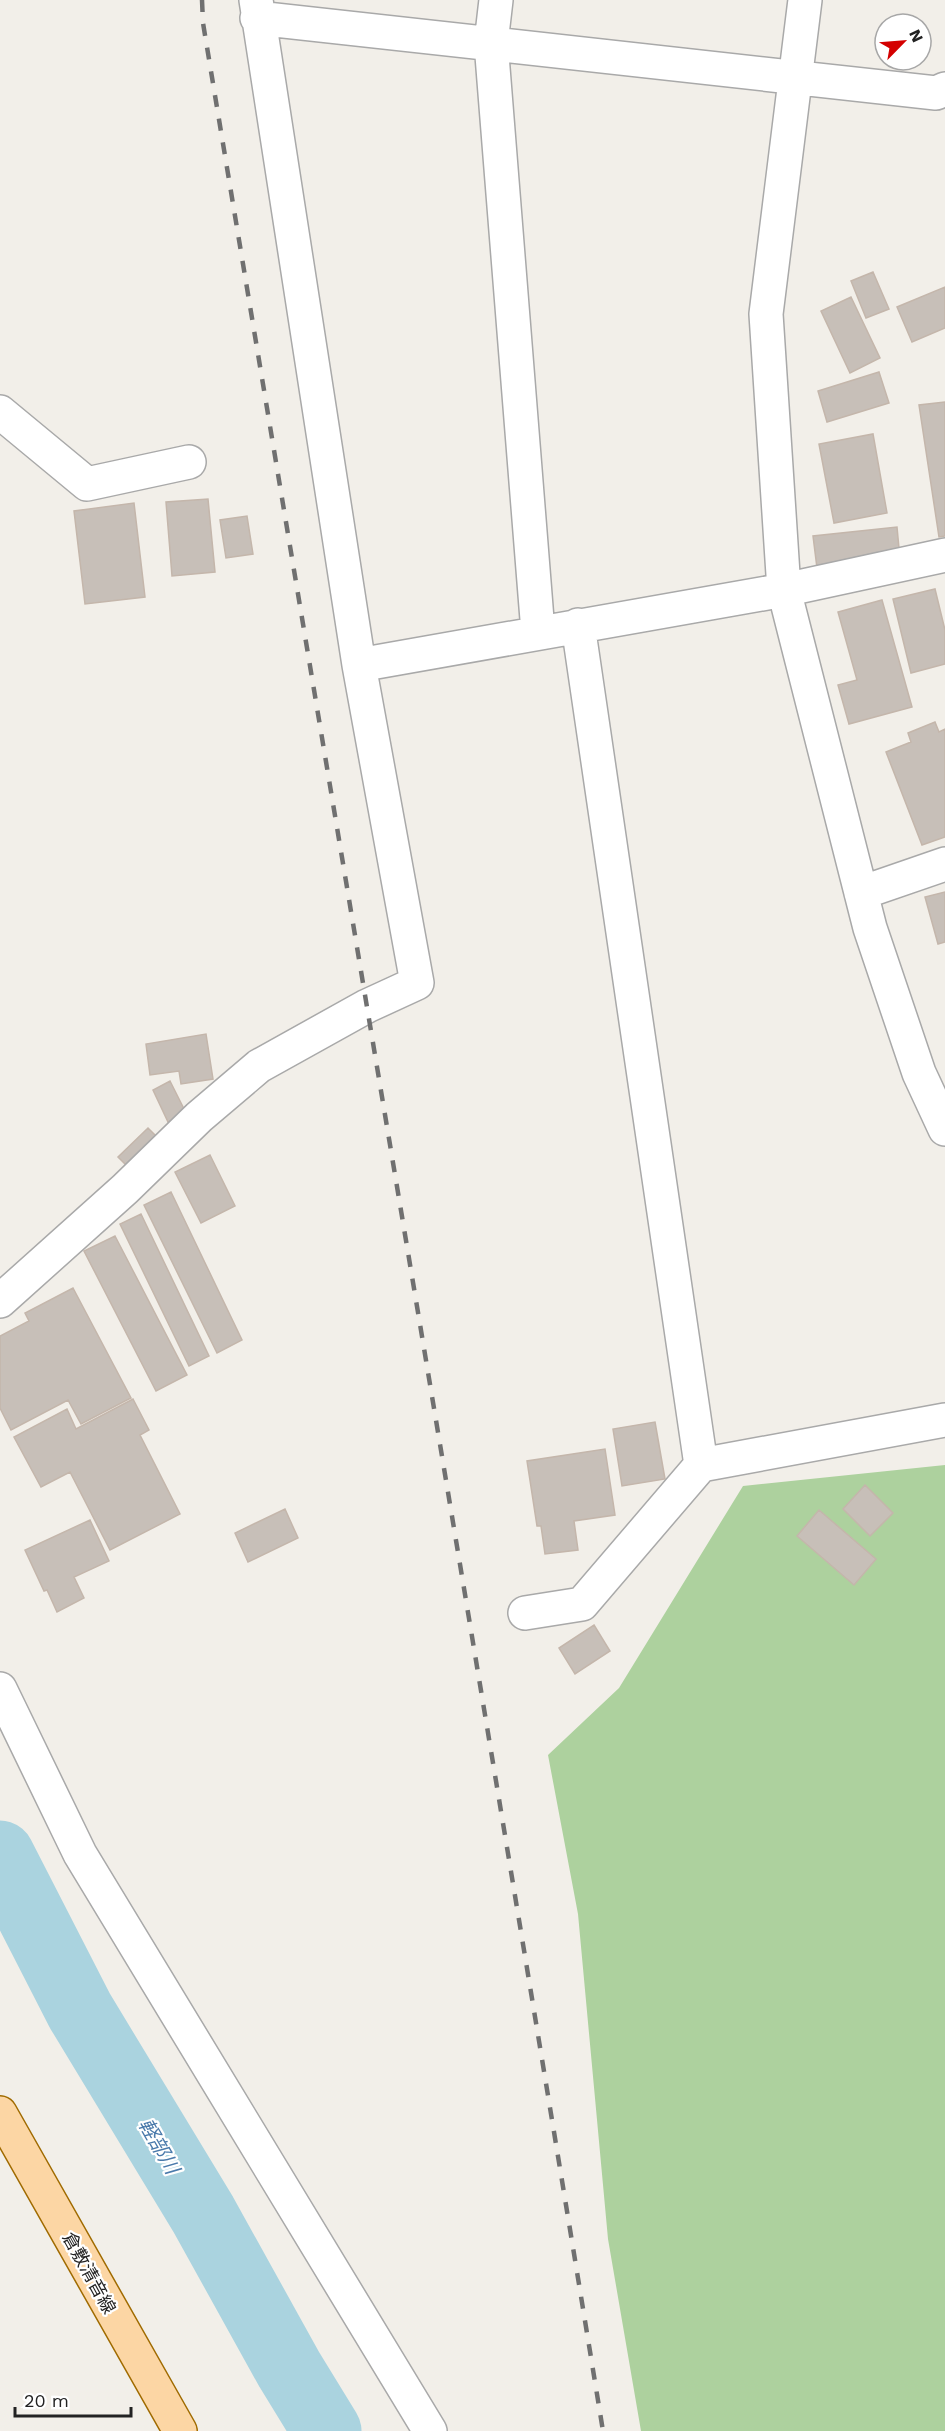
<svg xmlns="http://www.w3.org/2000/svg" width="945" height="2431" viewBox="0 0 945 2431" font-family="'Work Sans','Noto Sans JP',sans-serif">
	<style>
		.forest { fill: #add19e }
		.lines { fill: none; stroke-linecap: round; stroke-linejoin: round }
		.river { stroke: #aad3df; stroke-width: 69 }
		.building { fill: #c7bfb8; stroke: #c4b6ab; stroke-width: 1.5 }
		.minor-casing { stroke: #a9a9a9; stroke-width: 36 }
		.major-casing { stroke: #a06b00; stroke-width: 36 }
		.minor { stroke: #fff; stroke-width: 33 }
		.major { stroke: #fcd6a4; stroke-width: 33 }
		.rail { stroke: #707070; stroke-width: 4.5; stroke-dasharray: 12 12; stroke-linecap: butt }
		.labels { text-anchor: middle; stroke-width: 4.5; stroke-linejoin: round; paint-order: stroke }
		.street-label { font-size: 18px; fill: #222; stroke: #fff }
		.water-label { font-size: 20px; font-style: italic; fill: #4a7aab; stroke: #fff }
	</style>
	<rect width="100%" height="100%" fill="#f2efe9"/>
	<path class="forest" d="M945 1465V2431H641L608 2239 578 1914 548 1755 619 1688 743 1486Z"/>
	<g class="lines">
		<path class="river" d="M0 1855 80 2011 203 2214 289 2369 327 2431"/>
	</g>
	<path class="building" d="M873 272 889 309 866 318 851 281Z
		M945 287V328L912 342 897 307Z
		M851 297 880 358 850 373 821 311Z
		M879 372 889 403 827 422 818 391Z
		M945 402V536L939 537 919 405Z
		M873 434 887 513 834 523 819 444Z
		M208 499 215 572 172 576 166 502Z
		M134 503 145 597 85 604 74 511Z
		M247 516 253 554 226 558 220 520Z
		M897 527 900 559 817 568 813 536Z
		M935 589 945 630V664L911 673 893 599Z
		M882 600 912 707 849 724 838 685 857 680 838 612Z
		M935 722 939 732 945 729V837L922 845 886 752 911 742 908 733Z
		M945 892V942L938 944 925 897Z
		M206 1034 213 1079 181 1084 179 1071 150 1075 146 1044Z
		M170 1081 186 1113 168 1122 153 1090Z
		M148 1128 160 1140 130 1169 118 1157Z
		M210 1155 235 1206 201 1223 175 1172Z
		M171 1192 242 1340 217 1353 144 1205Z
		M141 1214 209 1356 189 1366 120 1224Z
		M115 1236 187 1375 156 1391 84 1251Z
		M73 1288 131 1398 81 1424 68 1400 11 1430 0 1408V1336L29 1321 25 1313Z
		M133 1399 149 1430 140 1435 180 1514 110 1550 70 1472 41 1487 14 1437 67 1409 76 1429Z
		M655 1422 665 1479 622 1486 613 1429Z
		M605 1449 615 1515 574 1521 578 1550 545 1554 541 1526H537L527 1461Z
		M865 1485 893 1513 870 1536 843 1509Z
		M285 1509 298 1538 248 1562 235 1533Z
		M819 1510 876 1559 854 1585 797 1536Z
		M90 1520 109 1561 74 1577 84 1598 57 1612 47 1590 44 1591 25 1550Z
		M594 1625 610 1651 575 1674 559 1648Z"/>
	<g class="lines">
		<defs>
			<path id="minor" d="M256 0 359 665
				M496 0 491 43 538 632
				M805 0 766 314 784 590 870 928 919 1073 945 1129
				M257 18 936 93 945 89
				M0 412 87 484 189 462
				M578 625 701 1465 945 1420
				M861 893 945 864
				M0 1301 125 1189 199 1117 259 1066 367 1006 417 983 359 665 784 590 945 555
				M525 1613 582 1604 701 1465
				M0 1689 80 1854 430 2431"/>
			<path id="major" d="M0 2113 180 2431"/>
		</defs>
		<use href="#minor" class="minor-casing"/>
		<use href="#major" class="major-casing"/>
		<use href="#minor" class="minor"/>
		<use href="#major" class="major"/>
		<path class="rail" d="M202 0 203 23C336 826 472 1628 603 2431"/>
	</g>
	<g class="labels">
		<g class="street-label">
			<text transform="translate(89 2273) rotate(61)" y="6">倉敷清音線</text>
		</g>
		<g class="water-label">
			<text transform="translate(159 2146) rotate(60)" y="7">軽部川</text>
		</g>
	</g>
	<g transform="translate(903 42) rotate(65)"><circle r="28" fill="#ffffff" stroke="#a7a7a7" stroke-width="1.5"/>
	<path d="M0-4.5L10 22L0 15L-10 22Z" fill="#d40000"/>
	<text y="-9" font-size="16" font-weight="bold" text-anchor="middle" fill="#222222">N</text>
	</g>
	<path d="M15 2407v9h116v-9" fill="none" stroke="#222222" stroke-width="3"/>
	<text x="24" y="2407" font-size="18" fill="#222222" stroke="#ffffff" stroke-width="4.5" paint-order="stroke">20 m</text>
</svg>
